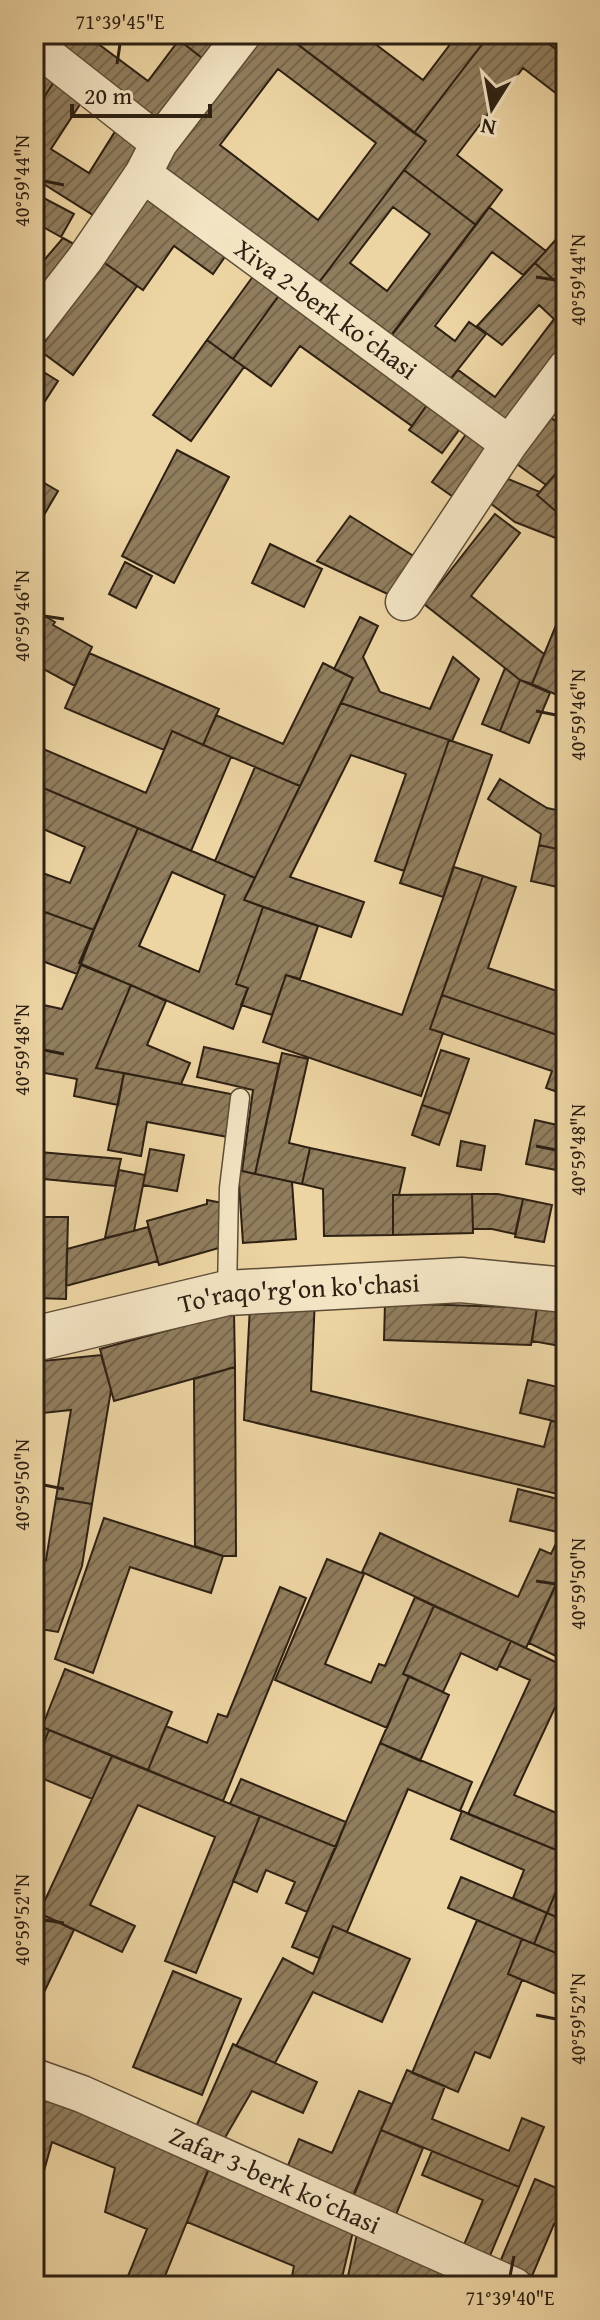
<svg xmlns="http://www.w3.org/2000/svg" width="600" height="2320" viewBox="0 0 600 2320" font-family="'Gentium Book Plus',serif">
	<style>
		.building { fill: url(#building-hatch); stroke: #2d2013; stroke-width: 2; fill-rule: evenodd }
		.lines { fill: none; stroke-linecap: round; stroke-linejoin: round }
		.service-casing { stroke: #5d4d37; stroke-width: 21 }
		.minor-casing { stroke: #5d4d37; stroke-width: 39 }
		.tertiary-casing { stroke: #5d4d37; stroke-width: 47 }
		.service { stroke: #f3e4c3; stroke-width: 18 }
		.minor { stroke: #f3e4c3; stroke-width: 36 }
		.tertiary { stroke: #f3e4c3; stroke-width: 44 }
		.ticks { fill: none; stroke: #2d2013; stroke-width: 3 }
		.labels { text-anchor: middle; stroke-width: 6; stroke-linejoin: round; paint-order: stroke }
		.street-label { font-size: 26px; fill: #2d2013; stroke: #f3e4c3 }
		.neatline { fill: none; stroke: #2d2013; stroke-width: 3 }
		.ticks-label { font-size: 20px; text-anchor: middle; fill: #2d2013 }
	</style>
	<defs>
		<pattern id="building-hatch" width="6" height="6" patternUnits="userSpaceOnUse" patternTransform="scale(2)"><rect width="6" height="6" fill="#917e5e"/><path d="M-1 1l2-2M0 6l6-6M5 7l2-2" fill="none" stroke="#77674c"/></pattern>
	</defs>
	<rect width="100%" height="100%" fill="#edd5a3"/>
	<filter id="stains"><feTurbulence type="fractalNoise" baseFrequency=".0025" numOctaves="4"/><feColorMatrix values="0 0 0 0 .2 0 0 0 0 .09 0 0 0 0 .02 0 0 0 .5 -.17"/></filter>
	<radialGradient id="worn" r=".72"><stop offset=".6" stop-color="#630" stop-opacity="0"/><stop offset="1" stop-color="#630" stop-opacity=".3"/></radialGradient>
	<path class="building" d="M35 34H85L148 81 179 40 211 65 161 130Z
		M183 34H235L211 65 179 40Z
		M253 34H284L426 141 317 285 155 163ZM278 69 376 143 318 220 220 145Z
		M284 34H362L423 80 458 34H490L414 133Z
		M490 34H536L566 57V101L523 68 457 155 502 190 476 225 404 170 426 141 414 133Z
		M536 34H566V57Z
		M34 47 62 69 34 113Z
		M59 74 88 92 51 149 89 173 121 122 151 141 101 220 34 178V113Z
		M404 170 476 225 389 339 317 285ZM393 207 430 234 387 291 350 263Z
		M153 191 231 248 213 274 174 246 143 290 102 261Z
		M34 197 40 200 42 197 74 214 61 237 34 222Z
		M489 207 546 251 523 275 492 252 435 326 455 341 469 322 486 334 444 387 385 343Z
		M560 235 566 240V291L535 263Z
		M63 238 83 249 34 306V272Z
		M102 261 137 286 73 375 39 350Z
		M535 263 566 291V350L506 429 447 384 458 370 495 397 554 319 539 305 502 345 477 326Z
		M259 268 285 287 233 359 207 340Z
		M285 287 435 394 412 426 300 346 271 386 233 359Z
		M207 340 244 367 191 441 153 415Z
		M34 366 58 381 34 418Z
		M435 394 468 418 442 453 409 430Z
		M548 415 566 430V462L546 485 514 462Z
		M472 426 499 446 459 501 432 482Z
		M177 450 229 477 174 583 122 556Z
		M566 462V520L537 495Z
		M34 477 58 491 34 532Z
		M508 479 540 492 537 495 566 520V542L515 522 490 503Z
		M495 514 520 533 471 596 544 654 532 684 520 680 424 604Z
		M350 516 423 562 394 597 317 561Z
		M270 544 322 569 304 607 252 583Z
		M125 562 152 576 136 608 109 594Z
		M563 608 566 609V699L532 684Z
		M34 610 55 622 53 625 92 647 75 686 34 664Z
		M360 617 378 626 363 657 380 692 430 709 453 657 479 679 452 741 341 703 353 678 334 669Z
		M89 653 219 709 203 745 172 731 164 750 65 708Z
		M323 663 353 678 300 786 203 745 216 715 283 744Z
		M505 668 520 680 500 731 482 724Z
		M520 680 550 693 529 743 500 731Z
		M341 703 449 740 404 871 375 861 406 774 351 755 290 877 364 902 351 937 244 900Z
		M172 731 231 757 191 851 34 784V745L146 793Z
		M449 740 492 755 443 897 400 883Z
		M255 767 300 786 255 878 215 861Z
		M500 779 547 808 566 812V851L539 845 541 834 488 799Z
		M34 784 138 828 94 930 34 908V870L70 883 85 847 34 825Z
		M138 828 255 878 244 900 263 907 236 984 248 988 233 1029 79 963ZM172 872 225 895 199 972 139 946Z
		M539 845 566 851V889L531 881Z
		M454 867 483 876 430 1029 443 1033 421 1096 263 1042 286 975 402 1015Z
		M483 876 516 887 488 968 566 994V1038L442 995Z
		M263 907 318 926 300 979 286 975 272 1015 241 1005 248 988 236 984Z
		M34 908 94 930 77 974 34 958Z
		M81 965 131 985 96 1068 124 1073 118 1105 74 1096 77 1079 34 1071V1003L62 1009Z
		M131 985 166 1001 147 1045 190 1063 181 1084 96 1068Z
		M442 995 566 1038V1095L546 1088 552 1071 430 1029Z
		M204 1047 279 1064 255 1174 242 1171 253 1090 197 1077Z
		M441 1050 469 1059 450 1114 422 1105Z
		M282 1053 308 1059 289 1143 310 1148 302 1184 255 1174Z
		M124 1073 236 1095 228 1137 147 1122 141 1156 108 1150Z
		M422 1105 450 1114 439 1145 412 1135Z
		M566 1115V1172L526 1164 535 1120 562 1126Z
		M461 1141 485 1146 481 1170 457 1166Z
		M310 1148 405 1168 399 1195H393V1235L324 1236 323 1189 302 1184Z
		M150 1149 184 1155 177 1191 143 1185Z
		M39 1152 121 1159 115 1186 34 1178Z
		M119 1170 145 1175 143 1185 134 1231 105 1238Z
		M238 1170 292 1182 296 1239 243 1243Z
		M472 1194H498L523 1199 515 1234 492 1229H473Z
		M472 1194 473 1233 393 1235V1195Z
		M523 1199 552 1205 544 1242 515 1237Z
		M207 1200 228 1204 219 1248 159 1265 147 1221 207 1204Z
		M34 1217H68L66 1299 34 1298Z
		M148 1227 158 1261 66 1286 67 1249Z
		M315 1297 311 1391 544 1447 551 1421 566 1424V1496L244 1420 250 1306Z
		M385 1303 537 1308 531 1345 384 1340Z
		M537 1308 566 1313V1347L532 1341Z
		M234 1312 235 1367 114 1401 100 1349Z
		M101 1355 111 1390 92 1504 56 1498 71 1410 34 1414V1362Z
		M235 1367 236 1556H223L195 1546 194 1379Z
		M528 1380 566 1389V1424L520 1413Z
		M518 1489 566 1501V1534L510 1521Z
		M56 1498 92 1504 82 1566 58 1632 34 1628V1558L46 1560Z
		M104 1518 223 1556 211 1593 130 1567 93 1673 55 1659Z
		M380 1533 518 1597 540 1549 551 1554 560 1535 566 1538V1563L526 1648 362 1572Z
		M327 1559 364 1574 325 1664 371 1683 379 1664 385 1666 415 1597 434 1606 403 1674 409 1676 387 1728 275 1680Z
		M566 1563V1661L529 1643Z
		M280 1587 306 1598 223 1801 148 1770 166 1726 207 1743 218 1714 227 1717Z
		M434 1606 511 1641 497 1670 461 1653 443 1692 403 1674Z
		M511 1641 566 1667V1684L514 1795 566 1817V1854L468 1814 530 1680 499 1666Z
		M65 1669 172 1712 148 1770 42 1727Z
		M409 1676 449 1695 420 1761 380 1743Z
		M34 1724 49 1730 34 1766Z
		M49 1730 112 1756 92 1799 34 1775V1766Z
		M380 1743 472 1782 460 1811 408 1789 347 1932 333 1926 319 1958 292 1947Z
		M112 1756 260 1816 196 1973 165 1961 215 1837 138 1805 90 1905 135 1926 122 1952 39 1913Z
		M241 1779 346 1822 336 1847 230 1804Z
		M462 1811 566 1854V1868L547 1913 513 1898 524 1870 451 1839Z
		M260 1816 336 1847 307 1912 286 1903 295 1882 266 1870 257 1892 233 1881Z
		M566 1868V1921L547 1913Z
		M461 1877 547 1913 534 1944 448 1908Z
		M39 1913 74 1930 34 2013V1924Z
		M547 1913 566 1921V1957L534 1944Z
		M477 1920 522 1939 508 1974 522 1980 490 2058 475 2052 458 2092 412 2073Z
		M333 1926 410 1959 382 2022 313 1992 275 2063 236 2046 283 1958 313 1974Z
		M522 1939 566 1957V1998L508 1974Z
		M173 1971 241 1999 202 2095 133 2067Z
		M233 2044 317 2082 303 2113 252 2091 223 2141 195 2129Z
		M407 2070 445 2086 432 2119 509 2151 522 2118 544 2127 519 2187 381 2130Z
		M359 2091 392 2104 350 2203 284 2175 299 2139 332 2153Z
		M34 2096 55 2102 209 2167 161 2286H124L147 2229 105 2212 115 2168 52 2142 34 2207Z
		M381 2130 423 2148 395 2217 352 2200Z
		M432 2151 519 2187 489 2258 463 2247 483 2200 422 2175Z
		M211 2164 355 2223 340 2286H290L294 2266 187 2222Z
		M535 2179 566 2192V2229L554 2224 532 2276 500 2262Z
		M358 2229 485 2286H398L385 2280 383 2286H346Z"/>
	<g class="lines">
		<defs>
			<path id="service" d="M227 1293 229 1188 240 1098"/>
			<path id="minor" d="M34 45 159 143
				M143 174 509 444
				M34 325 85 259 143 174 159 143 243 34
				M404 602 509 444 566 368
				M34 2077 82 2094 514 2286"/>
			<g id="tertiary">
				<path id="s1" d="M34 1339 227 1293 461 1280 566 1290"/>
			</g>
		</defs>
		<use href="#service" class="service-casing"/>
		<use href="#minor" class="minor-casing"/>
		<use href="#tertiary" class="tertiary-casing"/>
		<use href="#service" class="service"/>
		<use href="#minor" class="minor"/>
		<use href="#tertiary" class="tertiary"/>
	</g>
	<path class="ticks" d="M117 64 120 44M44 181 64 185M536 277 556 280M44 616 64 619M536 711 556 715M44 1050 64 1054M536 1146 556 1150M44 1485 64 1489M536 1581 556 1584M44 1920 64 1923M536 2015 556 2019M510 2276 514 2256"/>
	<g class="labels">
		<g class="street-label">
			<text transform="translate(326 309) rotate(36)" y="9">Xiva 2-berk koʻchasi</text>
			<text dy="9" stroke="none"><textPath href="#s1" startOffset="270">To'raqo'rg'on ko'chasi</textPath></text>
			<text transform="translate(275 2180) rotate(24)" y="9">Zafar 3-berk koʻchasi</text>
		</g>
	</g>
	<rect width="600" height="2320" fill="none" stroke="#edd5a3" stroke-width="88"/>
	<g transform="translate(492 108) rotate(191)" stroke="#f3e4c3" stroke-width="6" paint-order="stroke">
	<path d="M0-6L14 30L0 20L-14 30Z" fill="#2d2013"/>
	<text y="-12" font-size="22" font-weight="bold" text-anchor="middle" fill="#2d2013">N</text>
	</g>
	<path d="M72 104v12h138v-12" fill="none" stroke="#2d2013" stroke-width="4"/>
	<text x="84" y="104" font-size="24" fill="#2d2013" stroke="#f3e4c3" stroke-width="6" paint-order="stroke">20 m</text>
	<rect x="44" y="44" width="512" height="2232" class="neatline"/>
	<g class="ticks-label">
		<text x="120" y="29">71°39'45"E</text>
		<text transform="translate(22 181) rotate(-90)" y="7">40°59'44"N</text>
		<text transform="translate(578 280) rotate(-90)" y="7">40°59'44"N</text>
		<text transform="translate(22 616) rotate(-90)" y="7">40°59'46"N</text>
		<text transform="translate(578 715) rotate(-90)" y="7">40°59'46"N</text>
		<text transform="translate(22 1050) rotate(-90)" y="7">40°59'48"N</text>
		<text transform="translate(578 1150) rotate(-90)" y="7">40°59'48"N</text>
		<text transform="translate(22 1485) rotate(-90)" y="7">40°59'50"N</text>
		<text transform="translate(578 1584) rotate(-90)" y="7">40°59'50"N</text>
		<text transform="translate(22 1920) rotate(-90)" y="7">40°59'52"N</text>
		<text transform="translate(578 2019) rotate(-90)" y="7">40°59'52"N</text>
		<text x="510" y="2305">71°39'40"E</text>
	</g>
	<rect width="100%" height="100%" filter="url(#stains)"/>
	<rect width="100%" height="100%" fill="url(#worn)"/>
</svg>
